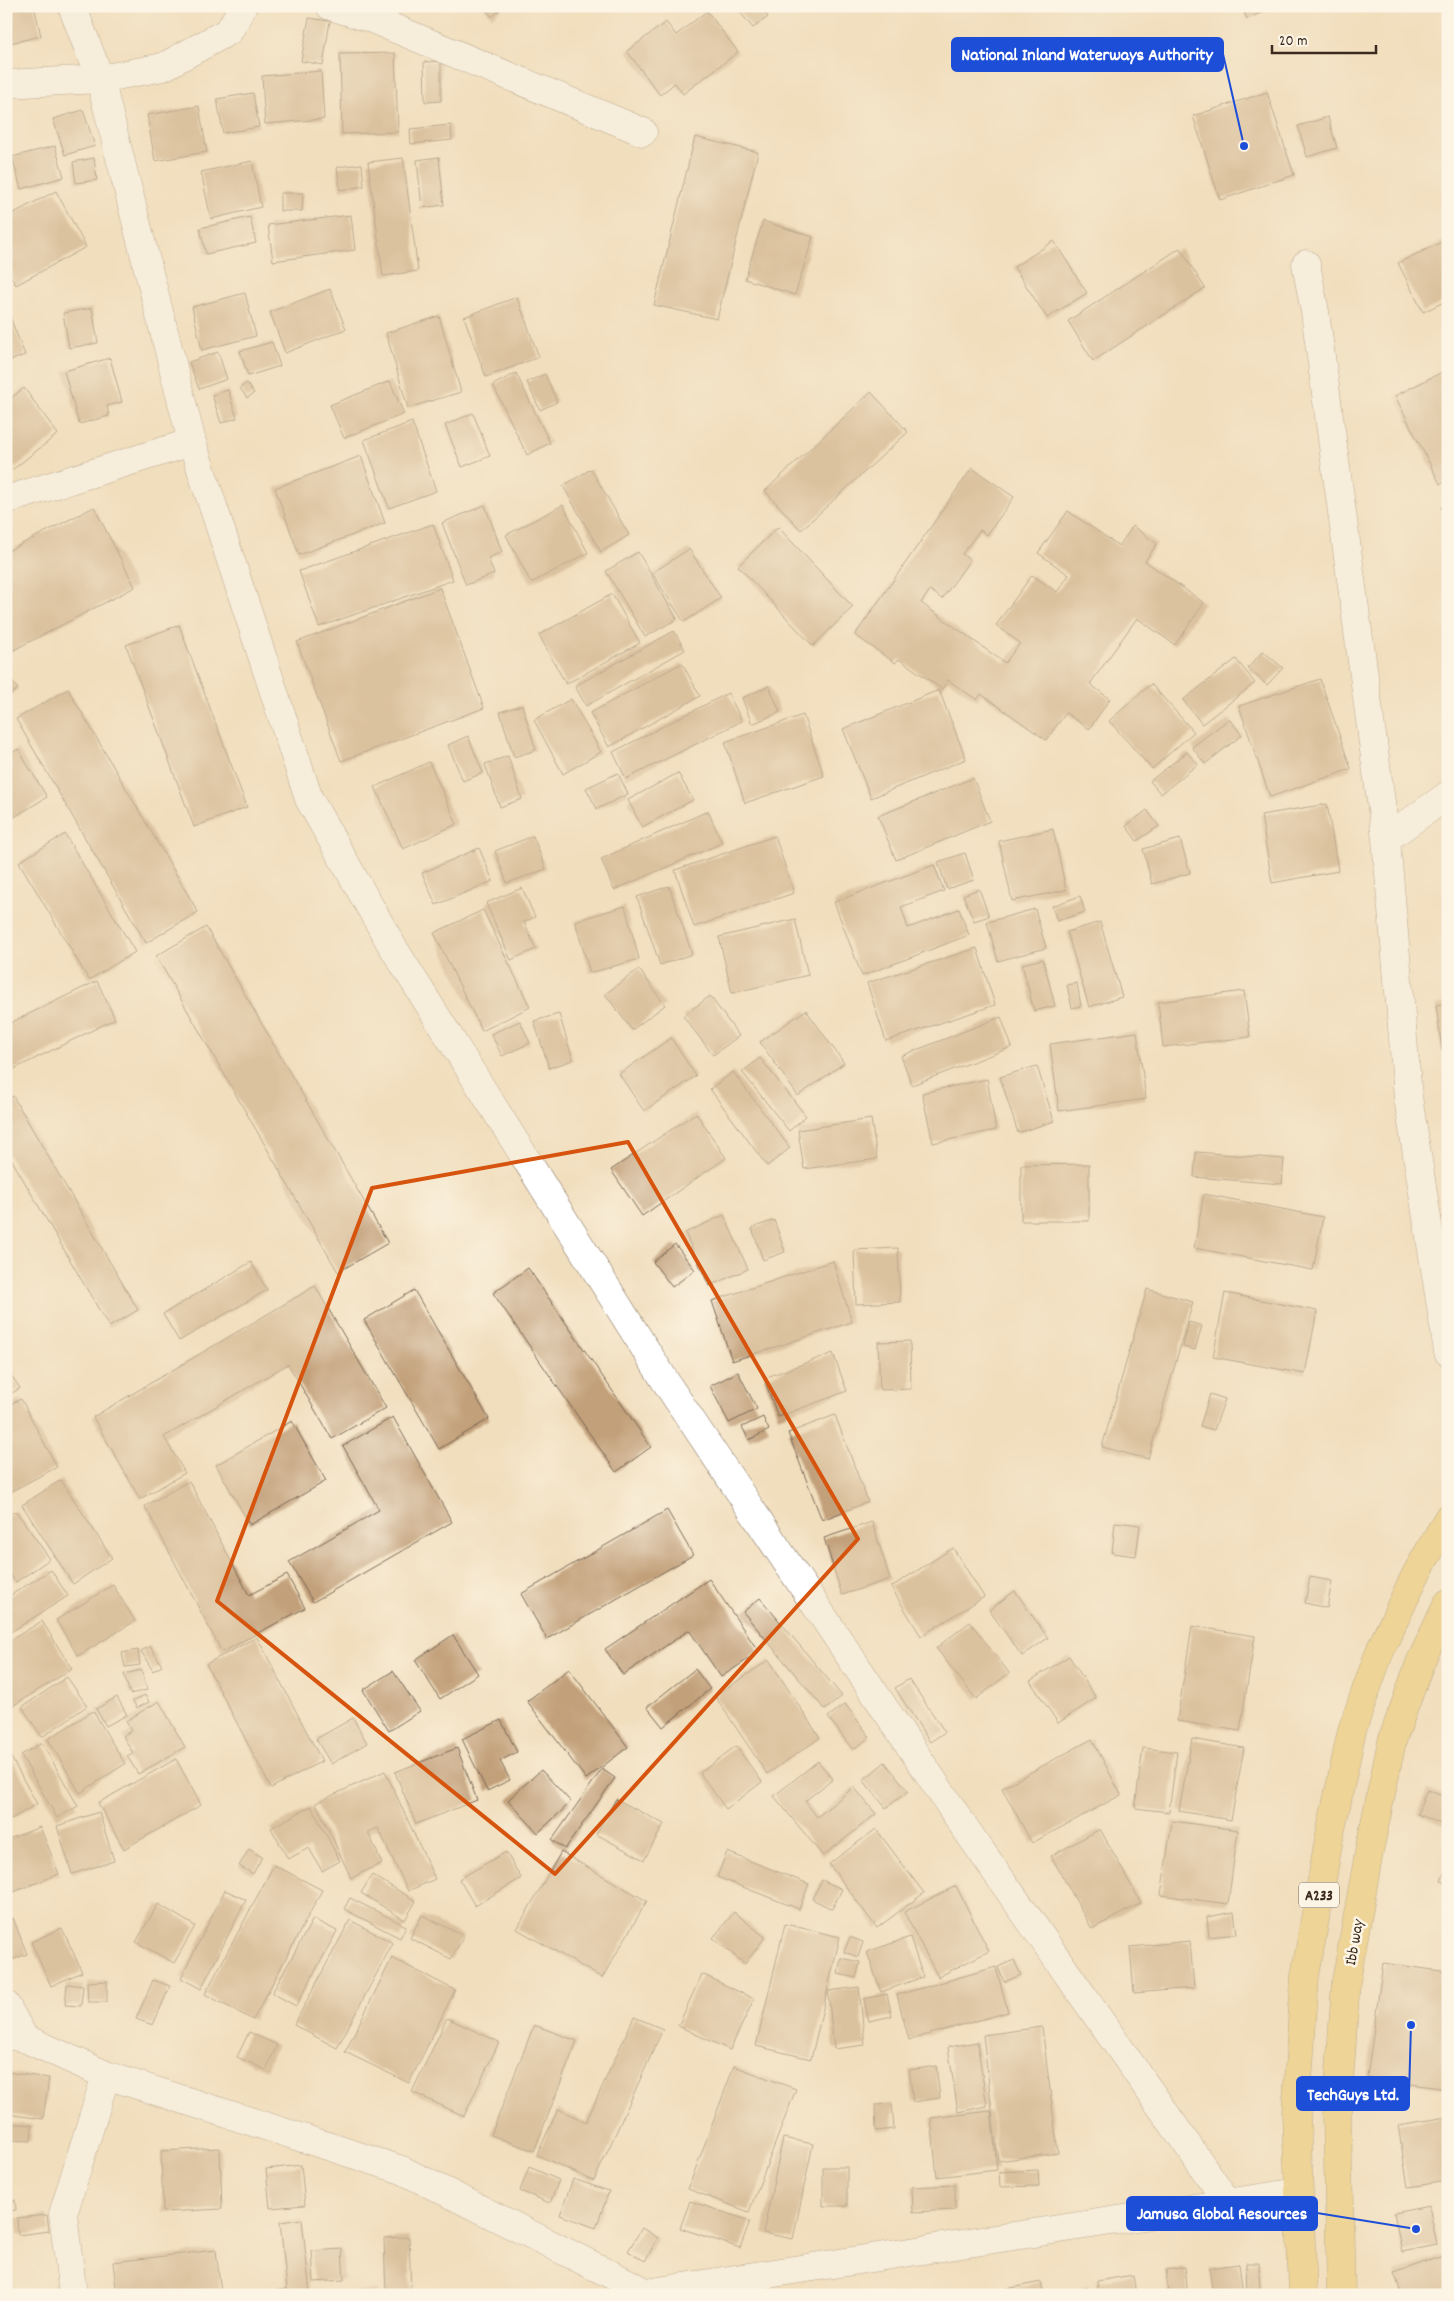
<svg xmlns="http://www.w3.org/2000/svg" width="1454" height="2301" viewBox="0 0 1454 2301" font-family="Dekko,sans-serif">
	<style>
		.building { fill: #c2a07a }
		.lines { fill: none; stroke-linecap: round; stroke-linejoin: round }
		.minor-casing { stroke: #7b6956; stroke-width: 29 }
		.highway-casing { stroke: #7b6956; stroke-width: 29 }
		.minor { stroke: #fff; stroke-width: 28 }
		.highway { stroke: #eac769; stroke-width: 28 }
		.marked { fill: none; stroke: #d7540e; stroke-width: 4; stroke-linejoin: round }
		.labels { text-anchor: middle; stroke-width: 5; stroke-linejoin: round; paint-order: stroke }
		.shield { fill: #fcf5e5; stroke: #75675a; stroke-width: 1 }
		.shield-label { font-size: 15px; font-weight: bold; fill: #3b2a1e }
		.street-label { font-size: 16px; fill: #3b2a1e; stroke: #fcf5e5 }
		.leader { fill: none; stroke: #1d4ed8; stroke-width: 2 }
		.callout-dot { fill: #1d4ed8; stroke: #fcf5e5; stroke-width: 2 }
		.callout { fill: #1d4ed8; stroke: #1d4ed8; stroke-width: 2 }
		.callout-label { font-size: 18px; text-anchor: middle; font-weight: bold; fill: #fff }
	</style>
	<rect width="100%" height="100%" fill="#fcf5e5"/>
	<filter id="ink" filterUnits="userSpaceOnUse"><feTurbulence type="fractalNoise" baseFrequency=".02" numOctaves="2"/><feDisplacementMap in="SourceGraphic" scale="10" xChannelSelector="R" yChannelSelector="G"/><feConvolveMatrix kernelMatrix="1 2 1 2 8 2 1 2 1" color-interpolation-filters="sRGB"/></filter>
	<filter id="wash" filterUnits="userSpaceOnUse"><feTurbulence type="fractalNoise" baseFrequency=".0096" numOctaves="4" result="noise"/><feDisplacementMap in="SourceGraphic" scale="20" xChannelSelector="R" yChannelSelector="G"/><feGaussianBlur stdDeviation="1.12" result="paint"/><feColorMatrix in="noise" values="0 0 0 0 0 0 0 0 0 0 0 0 0 0 0 0 0 1.4 0 .05"/><feComposite in="paint" operator="in"/></filter>
	<g filter="url(#wash)">
		<rect width="100%" height="100%" fill="#f1debd"/>
		<g id="blocks">
			<path class="building" d="M6 6H34L41 36 6 44Z
				M483 6H504L492 17Z
				M735 6H759L768 17 753 28Z
				M1241 6H1276L1247 19Z
				M707 11 738 52 683 94 675 83 660 95 627 51 666 22 676 35Z
				M309 18 330 21 323 65 301 61Z
				M395 53 398 132 342 134 340 54Z
				M441 61V101L425 102 424 62Z
				M321 71 324 119 265 124 262 76Z
				M1267 92 1294 175 1220 200 1193 116Z
				M253 93 259 127 223 133 217 99Z
				M199 106 207 152 155 161 147 115Z
				M83 110 95 146 65 155 53 119Z
				M1328 117 1337 148 1307 157 1298 126Z
				M451 125 452 140 411 144 410 129Z
				M695 137 758 152 717 319 654 305Z
				M55 146 64 177 21 189 12 157Z
				M439 157 444 205 422 208 417 160Z
				M94 158 97 180 76 183 73 162Z
				M403 158 418 271 383 276 368 162Z
				M252 161 261 207 211 219 201 172Z
				M362 164 364 186 340 190 337 167Z
				M6 173H8L13 190 6 192Z
				M56 191 86 247 16 285 6 268V217Z
				M280 193H303L302 211H280Z
				M351 215 355 250 273 261 268 225Z
				M250 217 256 243 206 254 200 228Z
				M763 221 813 237 795 295 745 279Z
				M1448 239V300L1423 312 1398 263Z
				M1054 241 1087 293 1047 318 1014 267Z
				M1180 248 1205 288 1093 361 1068 321Z
				M330 289 346 329 285 353 270 312Z
				M245 293 256 336 202 350 192 307Z
				M517 297 539 357 486 377 464 317Z
				M6 307 25 355 6 362Z
				M92 308 98 343 69 348 63 313Z
				M439 316 461 392 408 408 386 333Z
				M272 342 280 366 248 376 240 351Z
				M218 352 227 379 199 389 189 362Z
				M110 358 122 402 107 406 109 416 79 424 64 371Z
				M1448 369V480L1440 484 1395 396Z
				M516 373 550 443 527 455 493 385Z
				M545 374 557 402 540 410 527 382Z
				M390 381 404 414 344 438 330 405Z
				M247 383 254 393 247 398 240 388Z
				M24 388 58 434 12 470 6 462V402Z
				M228 390 237 418 221 423 212 395Z
				M871 392 908 432 801 530 765 491Z
				M473 413 490 456 462 467 445 425Z
				M412 422 436 491 389 508 364 440Z
				M361 456 385 523 299 555 275 488Z
				M972 468 1014 497 987 535 980 530 962 554 970 560 942 599 930 590 921 603 1005 663 1020 643 996 625 1032 575 1057 592 1069 575 1038 553 1068 511 1119 546 1133 526 1157 544 1145 561 1204 603 1175 645 1137 618 1090 684 1110 699 1089 729 1066 713 1046 740 981 694 977 700 948 680 942 689 899 659 895 663 855 635Z
				M591 469 629 535 601 552 563 486Z
				M1448 504V520L1441 507Z
				M485 505 502 552 488 558 494 574 466 585 442 523Z
				M563 505 588 553 531 583 506 535Z
				M94 507 135 587 6 654V552Z
				M433 524 453 580 319 627 299 571Z
				M778 527 853 607 813 646 738 566Z
				M689 549 721 598 684 622 652 573Z
				M638 552 677 619 645 637 606 571Z
				M440 588 484 708 341 761 297 642Z
				M612 594 640 643 566 684 539 635Z
				M179 625 247 807 194 827 126 645Z
				M674 631 685 650 586 706 575 686Z
				M1263 651 1283 668 1267 685 1248 668Z
				M1236 659 1255 683 1202 724 1183 700Z
				M682 663 700 696 609 747 590 713Z
				M6 674 18 689 6 698Z
				M1320 679 1351 769 1270 797 1239 706Z
				M1151 684 1194 732 1152 769 1109 721Z
				M769 686 780 712 752 724 742 698Z
				M68 689 198 912 146 943 16 719Z
				M939 690 966 759 871 798 843 729Z
				M728 693 742 721 626 779 613 752Z
				M571 699 601 752 563 774 534 720Z
				M522 705 536 750 514 757 500 712Z
				M803 715 824 776 745 803 725 742Z
				M1229 719 1242 735 1205 764 1192 747Z
				M468 736 483 773 463 781 448 745Z
				M18 749 47 797 6 822V757Z
				M1187 752 1198 764 1161 794 1150 781Z
				M508 756 522 799 500 807 485 764Z
				M429 762 457 824 403 849 375 787Z
				M618 773 628 794 597 809 586 788Z
				M678 773 693 800 642 827 628 800Z
				M973 778 990 821 896 860 878 816Z
				M1327 804 1338 871 1272 883 1261 815Z
				M1147 810 1159 826 1137 841 1126 826Z
				M708 811 722 843 614 890 601 859Z
				M1053 829 1066 890 1012 901 999 841Z
				M65 834 135 952 89 980 19 862Z
				M533 836 546 869 507 883 495 851Z
				M775 836 794 893 694 927 675 870Z
				M1180 839 1190 873 1152 884 1143 849Z
				M479 848 493 881 436 905 422 873Z
				M965 853 974 880 947 889 938 862Z
				M934 865 944 891 901 907 908 928 959 909 969 935 862 976 834 902Z
				M669 886 692 954 660 965 637 897Z
				M522 888 535 917 524 922 536 949 511 960 486 903Z
				M979 889 989 916 974 921 963 895Z
				M1080 896 1085 912 1057 921 1052 906Z
				M625 906 639 959 590 973 575 921Z
				M1035 909 1046 948 998 961 987 922Z
				M483 910 530 1007 482 1031 434 933Z
				M795 919 808 975 732 993 719 937Z
				M1100 922 1122 997 1089 1007 1067 932Z
				M206 927 388 1243 338 1272 156 956Z
				M1443 939H1448V963H1447Z
				M977 948 995 1005 886 1041 867 983Z
				M1043 959 1055 1006 1034 1011 1022 964Z
				M639 969 665 1005 632 1030 605 994Z
				M97 981 115 1019 6 1073V1025Z
				M1077 983 1081 1006 1072 1008 1067 985Z
				M1244 991 1250 1037 1163 1047 1158 1002Z
				M710 996 739 1036 713 1055 683 1016Z
				M1448 1003V1050L1442 1051 1436 1005Z
				M806 1010 844 1063 798 1096 760 1042Z
				M559 1014 573 1060 549 1068 534 1021Z
				M1001 1017 1012 1047 912 1085 901 1056Z
				M520 1021 530 1043 502 1056 491 1034Z
				M1137 1032 1146 1099 1059 1111 1050 1044Z
				M671 1038 696 1076 644 1111 619 1074Z
				M760 1058 806 1116 789 1131 742 1072Z
				M1037 1066 1054 1121 1018 1133 1000 1077Z
				M733 1072 790 1148 767 1166 710 1089Z
				M987 1079 996 1130 933 1143 922 1093Z
				M13 1096 138 1310 109 1327 6 1150V1100Z
				M696 1113 726 1158 642 1216 611 1170Z
				M871 1119 877 1159 804 1169 798 1130Z
				M1196 1152 1284 1159 1282 1184 1194 1177Z
				M1089 1164V1221H1021V1165Z
				M1204 1194 1323 1217 1313 1270 1194 1248Z
				M724 1215 748 1269 709 1286 685 1233Z
				M774 1220 785 1252 763 1260 752 1228Z
				M675 1244 695 1270 672 1287 653 1262Z
				M898 1248 900 1302 856 1304 854 1250Z
				M833 1261 852 1322 732 1361 712 1301Z
				M251 1262 267 1290 179 1341 163 1314Z
				M528 1268 651 1447 616 1472 493 1293Z
				M315 1286 386 1408 332 1439 288 1364 164 1437 185 1473 140 1499 93 1417Z
				M1147 1289 1193 1302 1148 1459 1102 1447Z
				M414 1290 489 1419 439 1449 364 1320Z
				M1225 1293 1317 1311 1305 1374 1213 1357Z
				M1189 1322 1202 1326 1195 1350 1183 1347Z
				M910 1341 911 1389 880 1390 878 1342Z
				M833 1353 847 1391 778 1417 764 1378Z
				M6 1368 20 1388 6 1397Z
				M738 1372 757 1409 729 1423 710 1386Z
				M1210 1394 1225 1399 1214 1430 1200 1426Z
				M21 1399 57 1467 6 1494V1406Z
				M835 1415 868 1502 822 1520 788 1433Z
				M393 1417 452 1522 313 1602 289 1562 379 1510 343 1446Z
				M763 1417 769 1430 749 1440 742 1427Z
				M292 1421 326 1481 250 1525 216 1465Z
				M61 1480 112 1558 73 1584 22 1505Z
				M189 1481 249 1595 287 1575 305 1608 222 1652 145 1506Z
				M667 1510 693 1555 547 1639 521 1594Z
				M16 1511 50 1559 16 1582 6 1569V1517Z
				M872 1522 890 1579 842 1595 824 1538Z
				M1115 1522 1140 1525 1136 1556 1112 1553Z
				M953 1548 984 1597 921 1636 891 1587Z
				M51 1570 68 1596 6 1635V1598Z
				M1310 1577 1332 1581 1327 1608 1305 1603Z
				M709 1579 759 1652 721 1677 689 1630 623 1675 605 1649Z
				M113 1585 135 1621 78 1656 56 1620Z
				M1015 1591 1048 1638 1022 1656 989 1610Z
				M760 1598 842 1696 825 1710 743 1612Z
				M42 1621 72 1669 6 1710V1643Z
				M970 1622 1009 1673 976 1699 936 1648Z
				M1192 1626 1255 1636 1240 1731 1177 1721Z
				M453 1635 478 1674 440 1699 415 1660Z
				M257 1637 322 1761 271 1788 206 1664Z
				M150 1646 162 1666 153 1671 141 1651Z
				M138 1650 140 1665 125 1667 122 1653Z
				M1069 1656 1096 1698 1058 1723 1030 1681Z
				M769 1660 820 1738 767 1774 715 1696Z
				M569 1669 628 1747 586 1779 527 1701Z
				M695 1669 710 1689 663 1727 647 1707Z
				M142 1670 147 1690 130 1694 124 1674Z
				M393 1671 420 1711 389 1731 363 1690Z
				M67 1677 87 1706 42 1737 22 1707Z
				M909 1679 945 1732 930 1742 895 1688Z
				M145 1695 149 1702 137 1708 133 1701Z
				M117 1697 127 1715 106 1726 96 1709Z
				M159 1701 185 1747 138 1774 127 1756 133 1753 123 1736 131 1731 126 1721Z
				M845 1704 870 1737 853 1750 828 1717Z
				M93 1711 125 1764 80 1793 48 1739Z
				M353 1718 367 1743 331 1764 316 1739Z
				M501 1720 517 1752 500 1761 510 1780 487 1791 462 1739Z
				M1092 1739 1121 1795 1032 1843 1002 1788Z
				M1192 1739 1244 1748 1231 1820 1179 1811Z
				M42 1743 78 1806 57 1818 21 1755Z
				M736 1746 762 1782 726 1809 700 1773Z
				M457 1748 477 1800 416 1824 395 1772Z
				M1143 1748 1177 1752 1169 1812 1135 1808Z
				M9 1754 37 1804 6 1822V1755Z
				M176 1759 201 1805 124 1849 98 1803Z
				M818 1761 833 1779 805 1801 817 1817 854 1787 876 1814 823 1856 774 1796Z
				M885 1762 908 1791 886 1808 863 1780Z
				M602 1769 615 1778 565 1849 552 1840Z
				M541 1770 571 1802 538 1833 508 1800Z
				M385 1771 435 1879 408 1891 378 1828 368 1832 382 1863 351 1878 316 1803Z
				M1427 1790 1448 1798V1814L1443 1825 1417 1814Z
				M616 1799 664 1824 644 1860 596 1834Z
				M311 1806 340 1861 322 1871 309 1848 288 1859 271 1828Z
				M99 1812 114 1861 72 1874 57 1826Z
				M1172 1821 1238 1830 1228 1904 1161 1895Z
				M40 1827 59 1874 6 1895V1840Z
				M876 1829 924 1893 877 1928 829 1864Z
				M1100 1829 1141 1903 1092 1929 1051 1856Z
				M249 1849 262 1857 253 1874 239 1866Z
				M506 1852 521 1878 475 1906 459 1879Z
				M561 1852 647 1901 602 1978 517 1929Z
				M727 1852 809 1884 799 1909 717 1877Z
				M1448 1864V1884L1441 1881Z
				M274 1865 322 1890 253 2020 205 1994Z
				M372 1875 416 1901 405 1920 361 1893Z
				M822 1880 842 1889 832 1909 812 1899Z
				M956 1886 989 1951 938 1977 904 1912Z
				M225 1890 246 1900 201 1989 181 1978Z
				M350 1898 406 1926 400 1938 344 1909Z
				M158 1904 195 1926 174 1963 136 1942Z
				M734 1912 765 1937 745 1964 713 1938Z
				M1234 1912 1237 1934 1209 1937 1207 1917Z
				M422 1915 464 1936 451 1959 410 1938Z
				M13 1918 27 1954 6 1962V1921Z
				M313 1919 337 1931 296 2006 272 1993Z
				M350 1920 393 1943 337 2048 294 2025Z
				M785 1924 840 1937 811 2059 756 2046Z
				M62 1928 82 1972 51 1986 31 1942Z
				M850 1937 863 1942 858 1957 844 1952Z
				M910 1937 923 1977 881 1992 867 1952Z
				M1190 1941 1194 1988 1134 1993 1130 1947Z
				M392 1958 455 1990 409 2083 345 2052Z
				M841 1958 860 1962 856 1978 838 1974Z
				M1014 1960 1021 1975 1004 1982 998 1967Z
				M1383 1963 1448 1972V2089L1367 2078Z
				M996 1967 1008 2012 909 2040 897 1995Z
				M702 1974 754 1999 730 2050 678 2026Z
				M153 1980 170 1986 153 2025 136 2019Z
				M107 1981V2002H88L87 1982Z
				M67 1984 83 1986 81 2006 65 2005Z
				M859 1987 865 2045 834 2049 828 1991Z
				M887 1994 892 2016 869 2021 864 1999Z
				M634 2017 663 2029 594 2181 537 2155 558 2109 586 2122Z
				M447 2018 499 2042 464 2116 412 2092Z
				M534 2025 577 2041 534 2151 491 2135Z
				M1042 2027 1058 2153 998 2161 983 2035Z
				M249 2032 277 2045 266 2070 237 2057Z
				M977 2042 987 2106 958 2112 948 2047Z
				M734 2066 796 2089 749 2212 688 2189Z
				M936 2066 940 2098 913 2102 909 2070Z
				M6 2072 49 2078 43 2119 6 2114Z
				M892 2104 894 2129 876 2131 875 2105Z
				M991 2111 997 2170 937 2177 931 2118Z
				M1448 2117V2181L1408 2187 1398 2125Z
				M7 2123 32 2125 31 2141 6 2140Z
				M783 2138 813 2144 793 2239 763 2233Z
				M220 2148 222 2209 163 2212 161 2151Z
				M301 2165 305 2205 270 2208 266 2169Z
				M529 2167 559 2180 550 2203 520 2191Z
				M823 2167H847V2206H823Z
				M1038 2170 1039 2186 1000 2187 999 2172Z
				M573 2179 609 2191 596 2228 560 2215Z
				M955 2185V2210L913 2212 912 2187Z
				M15 2200 16 2210 6 2211V2201Z
				M690 2201 750 2221 740 2248 680 2228Z
				M1429 2206 1437 2245 1402 2252 1394 2213Z
				M47 2215 49 2231 18 2235 17 2218Z
				M302 2219 310 2295H262V2292L287 2289 280 2222Z
				M642 2228 658 2238 645 2261 628 2251Z
				M409 2237 411 2295H386L384 2238Z
				M342 2249 344 2280 314 2282 312 2251Z
				M216 2250 221 2293 117 2295 113 2262Z
				M1448 2254V2295H1402L1394 2273Z
				M1246 2263H1259L1260 2295H1247Z
				M1239 2264 1243 2295H1213L1209 2268Z
				M1185 2267 1188 2295H1168L1166 2270Z
				M1133 2275 1136 2295H1099L1097 2281Z
				M1041 2282 1044 2295H981V2294Z
				M1087 2287 1089 2295H1058L1057 2294Z
				M377 2290V2295H334V2293Z"/>
		</g>
	</g>
	<g filter="url(#ink)">
		<use href="#blocks" fill-opacity="0" stroke="#7b6956" stroke-width="1"/>
		<g class="lines">
			<defs>
				<path id="minor" d="M72 6 100 79 192 442 309 799 391 944 669 1387 965 1828 1229 2204
					M330 6 372 19 643 132
					M6 84 100 79 163 67 229 31 243 6
					M1306 264 1315 312 1386 839 1408 1097 1448 1352
					M6 500 192 442
					M1386 839 1448 795
					M6 2005 24 2038
					M6 2035 24 2038 106 2075 402 2170 646 2292
					M73 2295 63 2214 106 2075
					M633 2295 1298 2192"/>
				<path id="highway" d="M1303 2295 1296 2114 1305 1976 1329 1839 1352 1730 1381 1648 1415 1576 1448 1518
					M1341 2295 1337 2115 1346 1981 1370 1847 1392 1741 1420 1663 1448 1603"/>
			</defs>
			<use href="#minor" class="minor-casing"/>
			<use href="#highway" class="highway-casing"/>
			<use href="#minor" class="minor"/>
			<use href="#highway" class="highway"/>
		</g>
	</g>
	<path d="M0 0H1454V2301H0ZM628 1142 858 1539 555 1874 217 1601 372 1188Z" fill="#f1debd" fill-opacity=".55" fill-rule="evenodd"/>
	<path class="marked" d="M628 1142 858 1539 555 1874 217 1601 372 1188Z"/>
	<g class="labels">
		<rect class="shield" x="1299" y="1882.5" width="40" height="25" rx="4"/>
		<g class="shield-label">
			<text x="1319" y="1900">A233</text>
		</g>
		<g class="street-label">
			<text transform="translate(1353 1942) rotate(-80)" y="6">Ibb way</text>
		</g>
	</g>
	<path class="leader" d="M1244 146L1223 54M1411 2025L1409 2094M1416 2229L1317 2213"/>
	<g class="callout-dot">
		<circle cx="1244" cy="146" r="5"/>
		<circle cx="1411" cy="2025" r="5"/>
		<circle cx="1416" cy="2229" r="5"/>
	</g>
	<g class="callout">
		<rect x="952" y="38" width="271" height="33" rx="5"/>
		<rect x="1297" y="2077" width="112" height="33" rx="5"/>
		<rect x="1127" y="2197" width="190" height="33" rx="5"/>
	</g>
	<g class="callout-label">
		<text x="1087" y="60">National Inland Waterways Authority</text>
		<text x="1353" y="2100">TechGuys Ltd.</text>
		<text x="1222" y="2219">Jamusa Global Resources</text>
	</g>
	<rect width="1454" height="2301" fill="none" stroke="#fcf5e5" stroke-width="25"/>
	<path d="M1272 45v8h104v-8" fill="none" stroke="#3b2a1e" stroke-width="2.5"/>
	<text x="1279" y="45" font-size="15" fill="#3b2a1e" stroke="#fcf5e5" stroke-width="4" paint-order="stroke">20 m</text>
</svg>
